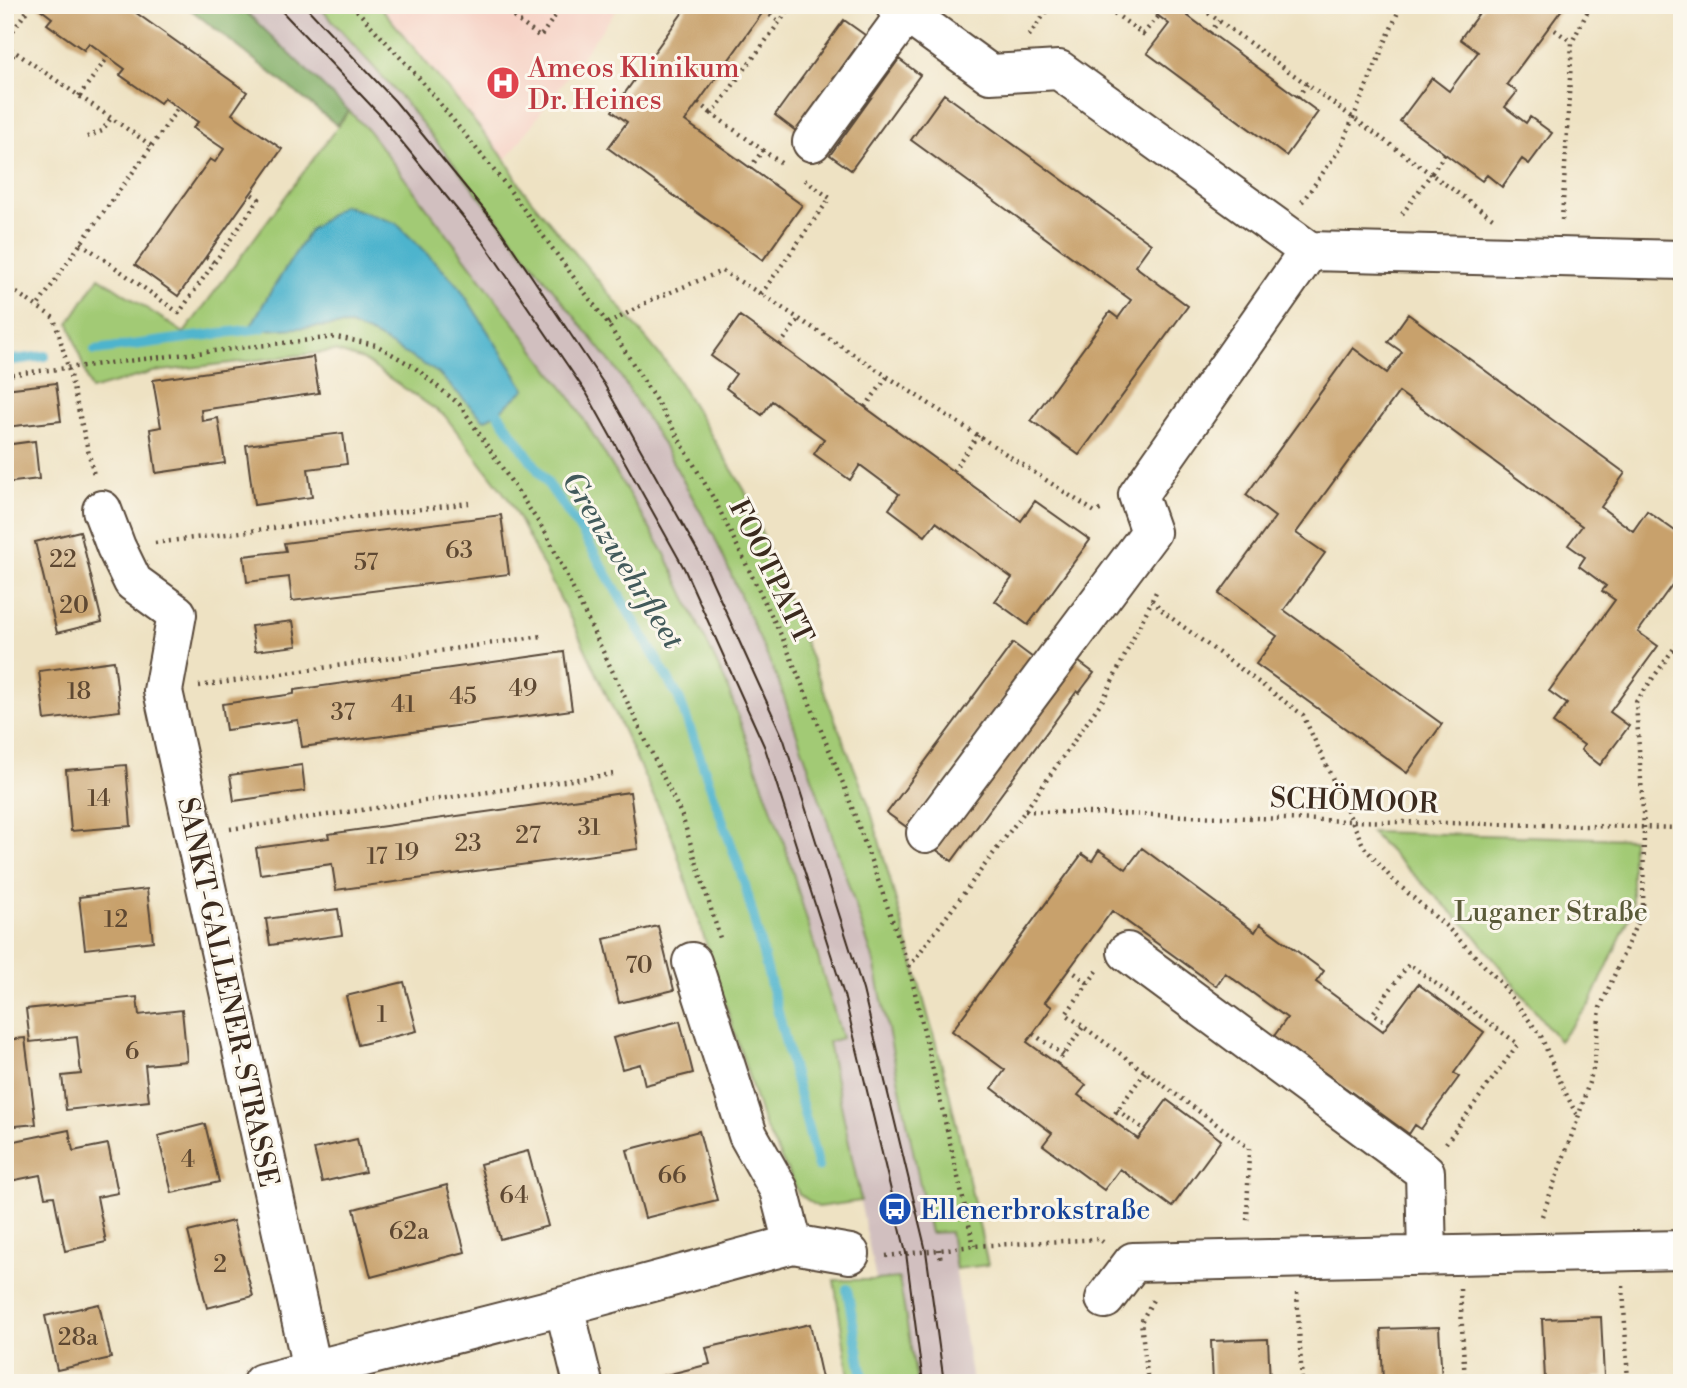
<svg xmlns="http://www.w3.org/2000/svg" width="1687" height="1388" viewBox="0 0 1687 1388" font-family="'Libre Bodoni',serif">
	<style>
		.built { fill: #f6d1c5 }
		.industrial { fill: #d1bfbf }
		.green { fill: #a2ca75; stroke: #6e7a4a; stroke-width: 2 }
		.forest { fill: #81ae66; stroke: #5e6c42; stroke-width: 2 }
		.water { fill: #4eb4cd; stroke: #446f76; stroke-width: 2 }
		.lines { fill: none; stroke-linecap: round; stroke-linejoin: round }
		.stream { stroke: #4eb4cd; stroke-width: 10 }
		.building { fill: #c8a16c }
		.minor-casing { stroke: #564637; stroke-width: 42 }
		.path { stroke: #564637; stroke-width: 4.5; stroke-dasharray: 2 5; stroke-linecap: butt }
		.minor { stroke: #fff; stroke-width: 38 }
		.tram { stroke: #3b2a1e; stroke-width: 2 }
		.labels { text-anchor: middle; stroke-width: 6; stroke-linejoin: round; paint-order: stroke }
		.number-label { font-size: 24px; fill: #5e4832 }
		.health-label { font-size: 28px; fill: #be3a42; stroke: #fbf7ec; text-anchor: start }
		.street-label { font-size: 28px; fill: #3b2a1e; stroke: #fbf7ec }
		.park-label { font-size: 28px; fill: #5a5a38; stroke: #fbf7ec }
		.transit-label { font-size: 28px; fill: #164399; stroke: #fbf7ec; text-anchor: start }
		.water-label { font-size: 30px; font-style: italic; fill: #425a5b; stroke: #fbf7ec }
	</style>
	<rect width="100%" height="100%" fill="#fbf7ec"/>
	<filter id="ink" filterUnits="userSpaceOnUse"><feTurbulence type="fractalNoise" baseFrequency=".0143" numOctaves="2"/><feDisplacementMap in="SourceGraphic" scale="14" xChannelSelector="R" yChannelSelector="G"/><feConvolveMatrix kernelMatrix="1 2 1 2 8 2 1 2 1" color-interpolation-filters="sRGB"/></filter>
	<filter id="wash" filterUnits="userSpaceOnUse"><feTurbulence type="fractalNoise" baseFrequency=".00686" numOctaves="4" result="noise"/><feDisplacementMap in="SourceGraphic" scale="28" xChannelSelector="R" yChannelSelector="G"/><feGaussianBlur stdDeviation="1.57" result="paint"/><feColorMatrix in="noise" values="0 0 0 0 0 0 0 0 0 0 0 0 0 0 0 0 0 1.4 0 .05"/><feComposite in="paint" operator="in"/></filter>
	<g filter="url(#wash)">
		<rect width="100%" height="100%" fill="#eee2c3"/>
		<path class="built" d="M379 5H620L506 160Z"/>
		<path class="industrial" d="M239 5H318L404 101 616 369 662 443 714 536 779 683 825 814 874 962 930 1232 950 1231 972 1383H917L899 1278 876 1280 828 1042 842 1038 826 979 784 843 726 683 665 554 571 398 368 130Z"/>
		<path class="green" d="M318 5H379L506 160 523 190 669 366 745 491 870 808 947 1083 988 1265 956 1269 950 1232 930 1233 874 962 825 814 779 683 714 536 662 443 616 369 404 101Z
			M349 111 368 130 571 398 665 554 726 683 784 843 842 1038 828 1042 861 1201 818 1207 799 1194 764 1125 671 834 576 629 509 500 445 416 363 360 335 351 153 372 91 390 69 323 99 277 184 333Z
			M1370 832 1632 839V912L1590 1004 1559 1041 1473 933Z
			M899 1278 917 1383H850L834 1280H876Z"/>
		<path class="forest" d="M185 5H239L349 111 337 125Z"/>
		<path class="water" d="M343 205 396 223 458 285 525 389 499 412 484 420 438 373 375 336 350 325 248 331 268 296 310 230Z"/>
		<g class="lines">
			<path class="stream" d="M95 350 262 328
				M5 361 45 356
				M490 402 582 532 679 698 744 881 818 1167
				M847 1289 864 1383"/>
		</g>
		<g id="blocks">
			<path class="building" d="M35 5H125L247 92 232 114 282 149 178 296 135 265 210 159 215 162 224 149 193 128 198 122 164 98 160 103 120 75 125 69 89 43 84 50 47 24 52 18Z
				M688 5H768L685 121 802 205 763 260 608 148 627 122 612 111Z
				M1144 5H1173L1318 112 1286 156 1147 53 1169 24Z
				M1485 5H1565L1507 84 1517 92 1505 107 1526 123 1530 117 1552 133 1529 164 1522 159 1502 187 1487 175 1482 181 1400 121 1432 78 1449 91 1478 52 1460 39Z
				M844 20 865 35 796 131 775 115Z
				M899 59 920 75 851 170 830 155Z
				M944 94 1151 244 1135 266 1188 306 1079 455 1031 420 1110 312 1118 318 1131 300 911 140Z
				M1408 314 1625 473 1601 507 1633 531 1647 511 1682 536V571L1638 632 1658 646 1610 712 1629 726 1600 765 1581 750 1584 745 1553 723 1567 704 1549 691 1615 600 1602 591 1606 586 1579 566 1585 557 1568 545 1582 526 1399 392 1296 533 1325 553 1284 610 1442 724 1407 773 1256 664 1277 636 1219 594 1275 517 1246 495 1353 348 1387 373 1402 352 1388 342Z
				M740 316 1021 521 1035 501 1090 540 1028 625 995 601 1012 578 936 522 925 536 889 509 899 494 860 465 850 480 814 454 824 439 772 401 762 415 726 388 736 374 711 356Z
				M313 357 319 393 201 410 202 421 218 418 225 463 156 473 150 429 161 427 153 380Z
				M56 383 61 421 5 427V389Z
				M343 433 347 464 308 469 312 497 254 505 246 445Z
				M35 441 39 479 5 483V445Z
				M501 515 509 574 292 601 289 577 247 582 244 556 286 551 284 543Z
				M80 531 102 622 57 633 35 542Z
				M293 621 297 646 255 651 251 626Z
				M1013 643 1033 658 908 828 887 813Z
				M564 652 572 710 302 747 298 720 226 730 222 704 294 694V690Z
				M1071 656 1094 673 1079 693 1077 691 952 861 931 846Z
				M114 661 120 711 45 720 39 671Z
				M126 765 131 826 71 831 66 770Z
				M302 765 305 791 234 801 230 775Z
				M630 792 638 849 336 890 332 864 260 874 256 848 329 838 328 834Z
				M1142 848 1255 932 1260 924 1324 971 1316 982 1383 1031 1418 984 1484 1032 1454 1073 1459 1077 1421 1129 1415 1125 1409 1134 1274 1036 1287 1018 1225 973 1216 986 1112 911 1045 1002 1052 1007 1027 1042 1086 1085 1078 1095 1138 1139 1167 1100 1221 1140 1172 1207 1120 1169 1104 1190 1043 1145 1052 1133 992 1088 1005 1070 952 1031 1082 854 1092 861 1099 850 1126 869Z
				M147 889 153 941 85 949 79 897Z
				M338 909 342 935 270 945 266 919Z
				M658 926 674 990 619 1003 604 939Z
				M404 982 417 1031 358 1045 346 996Z
				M137 997 139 1015 182 1010 187 1061 145 1065 149 1101 66 1110 62 1076 81 1074 77 1037 30 1042 26 1009Z
				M680 1021 693 1073 645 1085 640 1064 622 1069 613 1038Z
				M25 1038 36 1124 5 1127V1040Z
				M205 1124 219 1182 172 1193 158 1136Z
				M69 1130 73 1151 108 1144 118 1193 97 1197 106 1242 65 1251 54 1196 45 1197 40 1175 5 1182V1143Z
				M699 1131 717 1200 645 1218 627 1150Z
				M357 1139 365 1172 322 1182 314 1149Z
				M528 1151 548 1226 500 1239 480 1164Z
				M447 1185 465 1252 371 1277 354 1209Z
				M233 1221 253 1296 207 1308 188 1232Z
				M99 1304 111 1358 57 1370 45 1316Z
				M1601 1317 1604 1377H1594V1383H1538L1537 1380 1545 1379 1542 1319Z
				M810 1324 823 1383H634L710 1364 706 1348Z
				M1439 1327 1442 1383H1383L1381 1329Z
				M1268 1339 1270 1383H1213L1211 1341Z"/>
		</g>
	</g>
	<g filter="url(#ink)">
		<use href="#blocks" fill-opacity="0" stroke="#564637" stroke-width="2"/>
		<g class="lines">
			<defs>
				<path id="minor" d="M895 5 990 74 1059 70 1309 251 1682 260
					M812 142 906 14
					M102 510 116 547 133 582 177 614 163 691 312 1369
					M926 833 1151 532 1138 495 1309 251
					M1127 952 1425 1172 1427 1256
					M692 962 748 1135 779 1190 793 1244
					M1105 1299 1133 1262 1682 1250
					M564 1306 583 1383
					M262 1383 564 1306 793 1244 850 1254"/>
			</defs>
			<use href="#minor" class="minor-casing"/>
			<path class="path" d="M352 5 419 78 505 184 608 324 665 415 715 501 783 639 845 788 909 967 974 1246
				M497 5 540 37 563 5
				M1103 5 1143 34 1159 16
				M1197 5 1431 174 1400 217
				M764 11 780 22
				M1549 26 1572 42
				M1210 33 1219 21
				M1029 36 1051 5
				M5 42 31 5
				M5 45 152 146 81 243 37 307
				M6 76 9 62 15 52
				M79 96 108 57
				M1298 97 1307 84
				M698 103 712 114
				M87 137 102 131 111 118
				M152 146 178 108
				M1445 154 1431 174 1494 219
				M781 163 712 114 792 5
				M750 168 763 150
				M1302 202 1340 149 1401 5
				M1562 220 1572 42 1591 5
				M81 243 179 313 259 199 251 194
				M206 257 215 263
				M5 285 54 318 68 367 94 475
				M761 294 830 198 802 178
				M608 324 649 301 722 271 761 294 1095 512 1105 508
				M780 345 799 319
				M5 375 336 337 376 345 414 367 460 405 547 535 682 816 720 938
				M865 407 888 376
				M953 471 978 435
				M155 543 469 503
				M1152 600 1166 614 1303 715 1364 847 1393 880 1447 927 1500 982 1541 1036 1557 1075 1578 1118
				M199 686 542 636
				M1025 811 1352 821 1682 828
				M230 829 613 774
				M909 967 1025 811 1104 698 1158 588
				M1069 969 1088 983
				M1097 971 1066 1014 1249 1148 1247 1223
				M1389 1024 1373 1013 1409 964 1518 1044 1446 1143
				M1033 1034 1064 1055
				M1057 1064 1083 1027
				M1117 1110 1145 1130
				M1111 1119 1145 1072
				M1542 1216 1578 1118 1594 1066 1600 1008 1643 909 1644 828 1636 702 1682 637
				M939 1249 941 1262
				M886 1256 974 1246 1099 1239 1103 1242
				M1623 1286 1628 1383
				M1460 1289 1465 1383
				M1297 1293 1302 1383
				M1148 1383 1141 1322 1153 1300"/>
			<use href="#minor" class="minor"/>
			<path class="tram" d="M276 5 379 114 482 240 587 394 684 568 765 748 844 995 906 1253 923 1383
				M304 5 395 101 499 228 604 384 702 559 784 740 863 990 926 1251 944 1383"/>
		</g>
	</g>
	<defs>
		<symbol id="hospital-disc" viewBox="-11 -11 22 22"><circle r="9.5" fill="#e0444e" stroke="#fbf7ec"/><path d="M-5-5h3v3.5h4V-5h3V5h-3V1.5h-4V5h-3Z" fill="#fff"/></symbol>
		<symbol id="bus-disc" viewBox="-11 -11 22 22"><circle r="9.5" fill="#1a4fb4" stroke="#fbf7ec"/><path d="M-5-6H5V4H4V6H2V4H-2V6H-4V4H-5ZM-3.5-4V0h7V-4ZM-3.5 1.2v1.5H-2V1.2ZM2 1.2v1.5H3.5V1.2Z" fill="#fff"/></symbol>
	</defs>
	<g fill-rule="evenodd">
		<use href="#hospital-disc" x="484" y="64" width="38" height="38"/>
		<use href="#bus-disc" x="876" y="1190" width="38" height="38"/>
	</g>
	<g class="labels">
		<g class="number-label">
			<text x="459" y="558">63</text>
			<text x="63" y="567">22</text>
			<text x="366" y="570">57</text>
			<text x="74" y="613">20</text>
			<text x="523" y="696">49</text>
			<text x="79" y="699">18</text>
			<text x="463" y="704">45</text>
			<text x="403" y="712">41</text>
			<text x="343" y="720">37</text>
			<text x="99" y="806">14</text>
			<text x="589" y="835">31</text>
			<text x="528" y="843">27</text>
			<text x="468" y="851">23</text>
			<text x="407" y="860">19</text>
			<text x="377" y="864">17</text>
			<text x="116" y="927">12</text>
			<text x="639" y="973">70</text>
			<text x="382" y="1022">1</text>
			<text x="132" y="1059">6</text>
			<text x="188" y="1167">4</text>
			<text x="672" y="1183">66</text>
			<text x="514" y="1203">64</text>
			<text x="409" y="1239">62a</text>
			<text x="220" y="1272">2</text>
			<text x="78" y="1345">28a</text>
		</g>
		<g class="health-label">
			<text x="528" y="77">Ameos Klinikum<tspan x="528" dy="32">Dr. Heines</tspan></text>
		</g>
		<g class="street-label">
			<text transform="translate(772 571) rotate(64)" y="10">FOOTPATT</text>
			<text transform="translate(1354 800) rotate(2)" y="10">SCHÖMOOR</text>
			<text transform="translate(229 992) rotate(78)" y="10">SANKT-GALLENER-STRASSE</text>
		</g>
		<g class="park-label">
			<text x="1551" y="921">Luganer Straße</text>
		</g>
		<g class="transit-label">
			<text x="920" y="1219">Ellenerbrokstraße</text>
		</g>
		<g class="water-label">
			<text transform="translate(623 560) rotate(58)" y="10">Grenzwehrfleet</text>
		</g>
	</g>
	<rect width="1687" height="1388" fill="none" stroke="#fbf7ec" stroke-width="28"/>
</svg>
